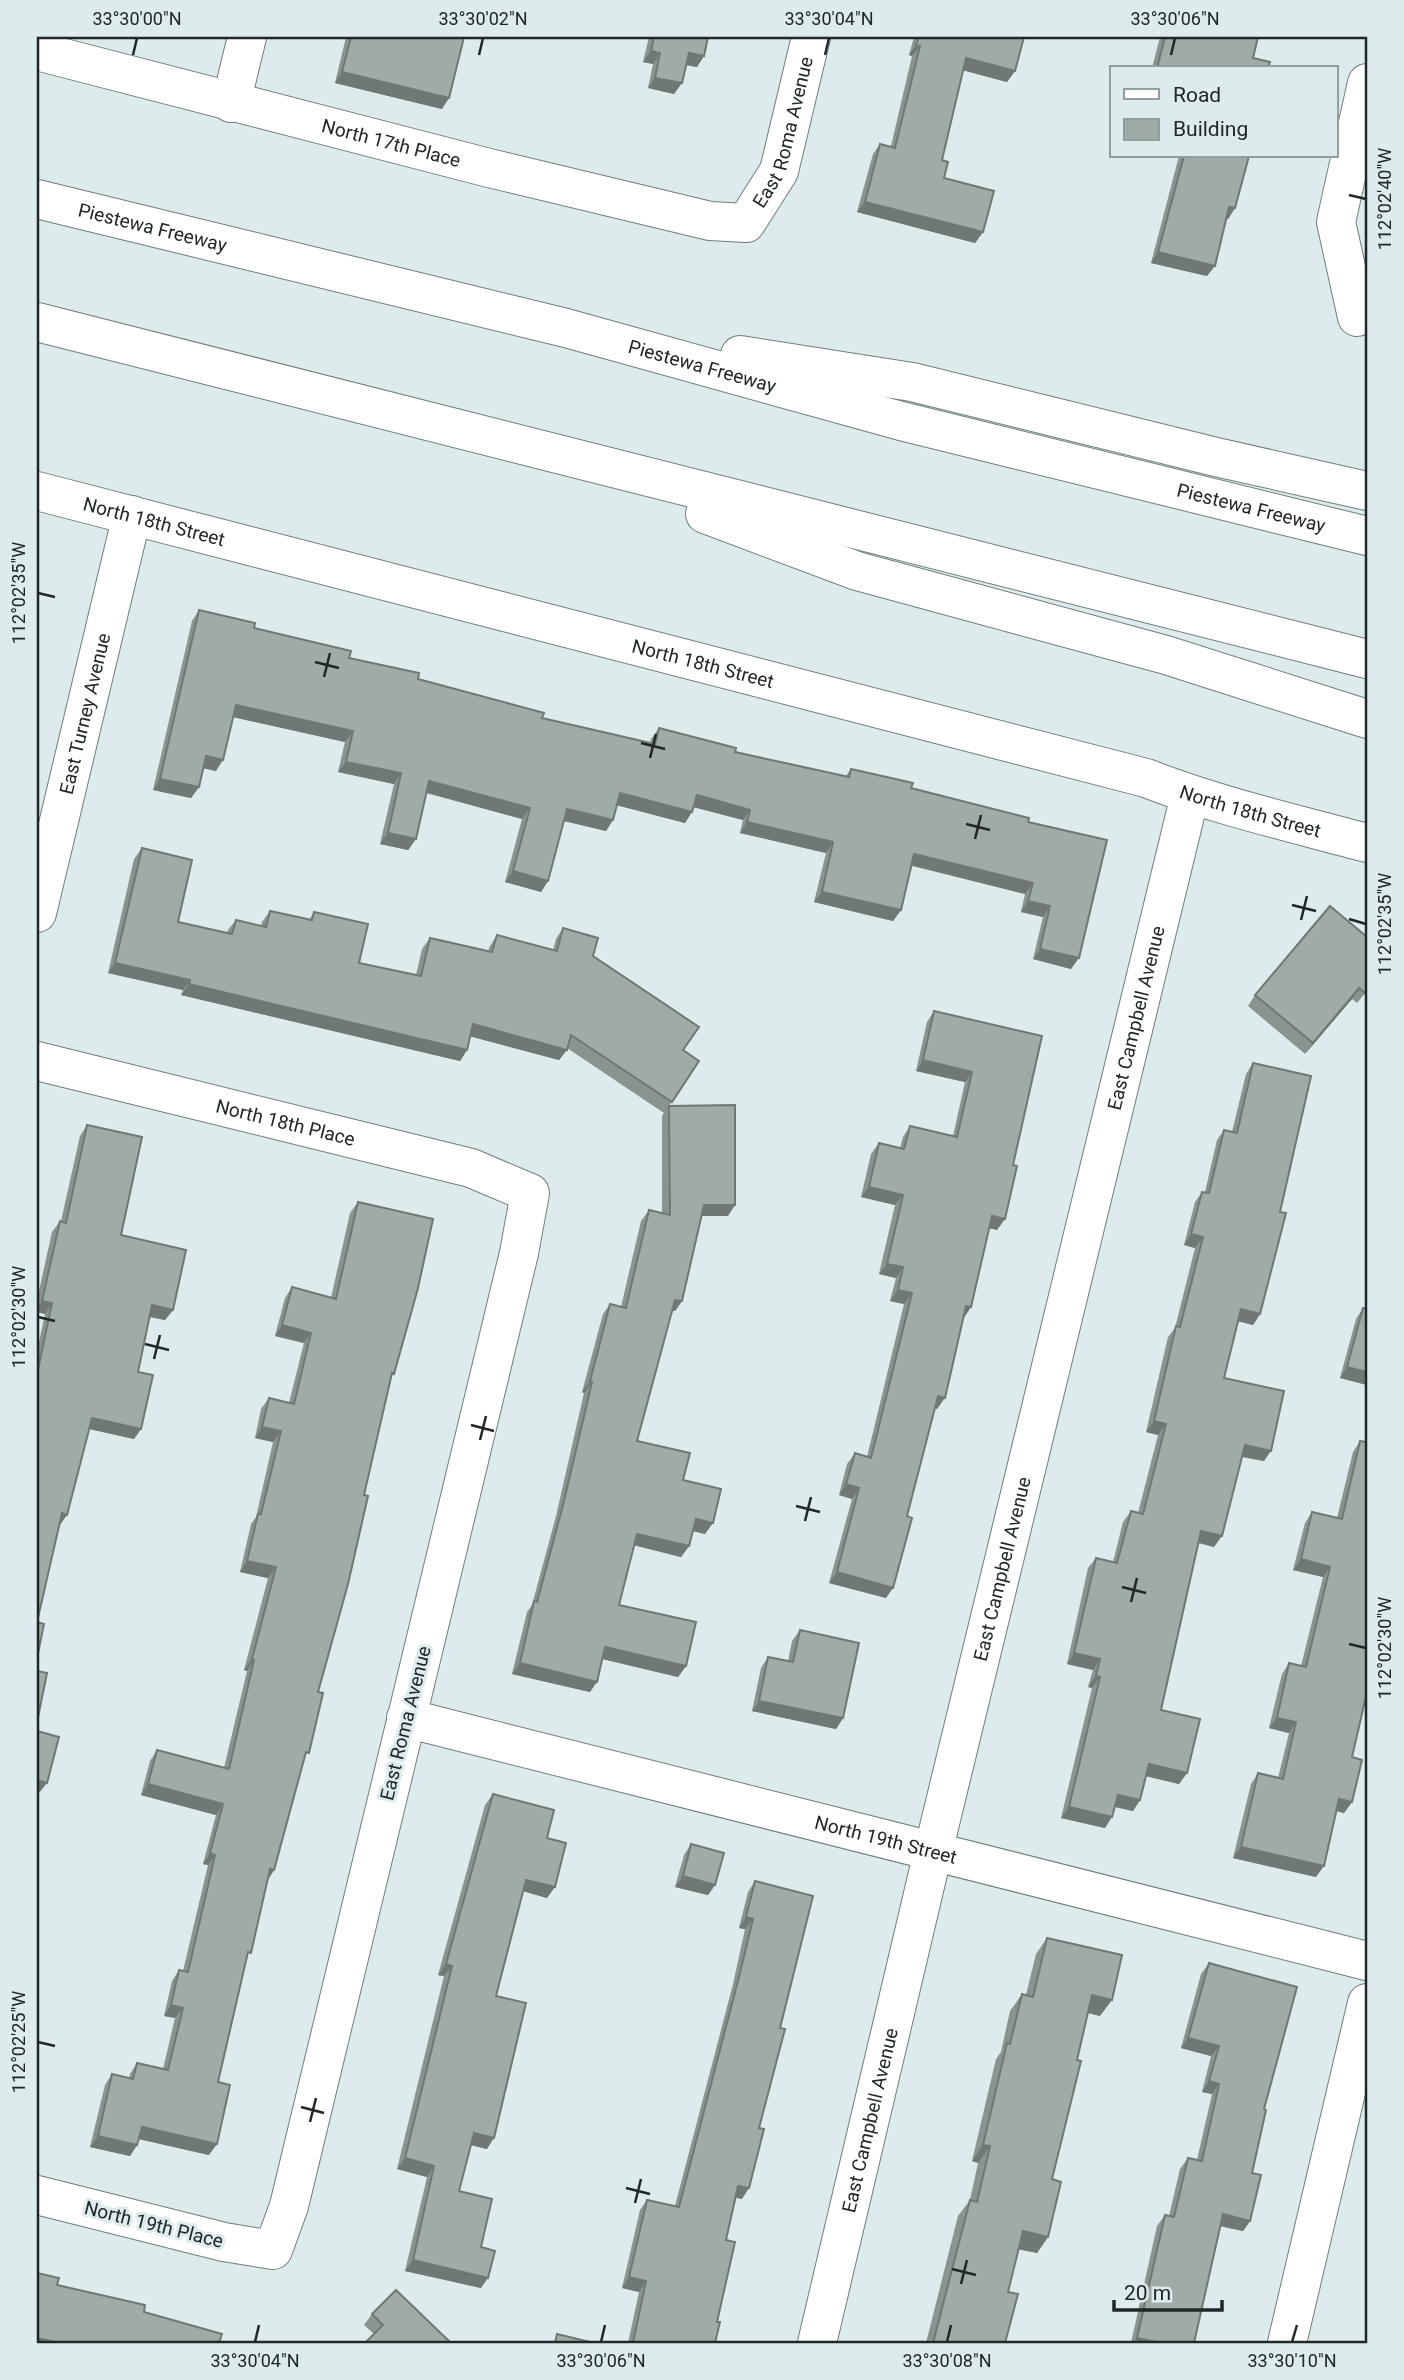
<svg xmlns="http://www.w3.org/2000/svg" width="1404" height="2380" viewBox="0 0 1404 2380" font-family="Roboto,sans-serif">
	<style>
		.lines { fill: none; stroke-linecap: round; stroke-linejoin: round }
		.minor-casing { stroke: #707d7e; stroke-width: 40 }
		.highway-casing { stroke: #707d7e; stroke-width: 40 }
		.minor { stroke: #fff; stroke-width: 38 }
		.highway { stroke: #fff; stroke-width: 38 }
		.wall { fill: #89938f }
		.shaded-wall { fill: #6f7874 }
		.building { fill: #9faba6; stroke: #6f7874; stroke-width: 2 }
		.ticks { fill: none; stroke: #212727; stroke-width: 2.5 }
		.labels { text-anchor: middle; stroke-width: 6; stroke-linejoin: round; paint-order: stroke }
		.street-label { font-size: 19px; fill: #212727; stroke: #ddebec }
		.neatline { fill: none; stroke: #212727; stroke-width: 2.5 }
		.ticks-label { font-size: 18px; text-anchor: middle; fill: #212727 }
	</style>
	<rect width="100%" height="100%" fill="#ddebec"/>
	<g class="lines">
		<defs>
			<g id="minor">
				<path id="s1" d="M37 51 489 168 710 221 746 223 779 171 811 37"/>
				<path d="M231 103 247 37"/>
				<path d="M1357 317 1336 222 1367 83"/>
				<path id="s2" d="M37 491 1146 778C1218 806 1293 823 1367 843"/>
				<path id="s3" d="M37 913 132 515"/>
				<path id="s4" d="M37 1061 471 1168 530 1193 519 1253 289 2206 273 2250 224 2242 37 2195"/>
				<path id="s5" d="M406 1718 1367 1961"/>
				<path id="s6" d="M817 2343 933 1852 1190 795"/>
				<path d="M1287 2343 1367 2003"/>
			</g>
			<g id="highway">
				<path id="s7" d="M37 199 566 328 901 421 1367 536"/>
				<path d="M37 322 1367 659"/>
				<path d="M740 355 912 382 1216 457 1367 491"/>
				<path d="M705 514 857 571 1166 655 1367 719"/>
			</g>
		</defs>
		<use href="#minor" class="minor-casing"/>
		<use href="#highway" class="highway-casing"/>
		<use href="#minor" class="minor"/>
		<use href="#highway" class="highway"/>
	</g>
	<path class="wall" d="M346 37H464L442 109 335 83Z
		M649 37H708L704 56 697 67 686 65 674 94 648 88 653 64 643 62Z
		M914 37H1024L1015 71 1007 82 963 70 942 160 944 178 983 232 975 243 857 212 873 154 880 144 891 146 912 56 909 55Z
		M1160 37H1258L1253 58 1268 68H1152Z
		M1179 156H1249L1235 208 1228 219 1226 218 1207 276 1151 263Z
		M199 610 254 628 542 718 650 743 651 739 659 728 735 752 846 776 851 769 911 788 1028 822 1071 969 1033 959 1043 917 1021 912 1025 894 912 866 901 910 893 921 814 902 826 853 740 833 743 820 694 807 685 823 617 805 613 820 606 831 564 821 548 881 541 892 505 882 522 819 426 793 416 839 408 850 380 844 394 784 338 772 345 742 233 717 216 771 203 768 199 787 191 798 153 790 192 621Z
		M142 848 178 922 227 933 228 930 236 920 261 926 262 922 270 911 309 920 314 912 359 963 416 975 422 949 430 938 488 951 490 946 497 935 553 950 556 939 563 928 593 956 683 1050 699 1061 669 1106 728 1216H701L682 1301 675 1311H672L637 1441 683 1480 705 1534 693 1531 689 1546 681 1557 634 1545 619 1605 686 1666 678 1677 603 1659 590 1692 512 1674 527 1612 532 1605 556 1516 584 1393 582 1392 603 1314 610 1304 621 1307 641 1221 649 1210 662 1214V1116L664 1113 567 1048 559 1060 470 1036 467 1050 460 1061 181 995 183 990 108 973 134 859Z
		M1367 937V991L1357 1003 1352 999 1305 1054 1248 1006 1255 995Z
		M934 1011 1042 1036 997 1230 989 1228 937 1409 935 1408 886 1598 829 1583 852 1499 839 1495 847 1464 855 1453 867 1457 904 1304 890 1301 896 1278 879 1274 895 1205 861 1197 871 1154 879 1143 900 1148 903 1137 910 1126 953 1136 965 1082 916 1071 927 1022Z
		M1253 1063 1280 1212 1260 1314 1253 1325 1238 1321 1224 1378 1264 1461 1242 1457 1214 1547 1198 1543 1161 1710 1187 1773 1179 1784 1146 1776 1140 1800 1133 1811 1115 1807 1105 1828 1061 1818 1092 1688 1088 1687 1093 1670 1067 1664 1088 1568 1096 1558 1113 1562 1123 1522 1131 1511 1138 1513 1158 1435 1146 1432 1168 1337 1175 1328 1195 1248 1184 1245 1195 1202 1202 1192H1205L1217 1140 1224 1130 1232 1132 1246 1074Z
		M87 1125 121 1235 173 1310 165 1320 150 1317 138 1372 141 1429 134 1439 89 1429 59 1525 37 1622V1658V1351L45 1314 37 1312V1300L52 1232 60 1221H61L80 1136Z
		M358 1202 391 1379 318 1692 303 1762 274 1870 268 1880 246 1959 218 2082 209 2155 139 2139 137 2145 130 2156 90 2147 105 2085 112 2074 129 2078 130 2074 137 2063 163 2069 175 2018 164 2016 172 1981 179 1970 183 1971 208 1865 203 1864 216 1815 141 1795 150 1761 157 1750 224 1768 247 1671 244 1670 268 1578 240 1572 251 1524 256 1517 273 1442 255 1438 261 1409 269 1398 289 1403 304 1343 275 1336 285 1298 292 1287 331 1298 350 1213Z
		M1363 1308 1367 1385 1340 1378 1356 1319Z
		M1367 1437V1697H1366L1352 1757V1802L1344 1813 1337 1811 1316 1877 1233 1858 1251 1784 1258 1773 1278 1778 1289 1733 1269 1728 1282 1674 1289 1663 1301 1666 1323 1577 1293 1570 1305 1523 1312 1512 1337 1518 1353 1452 1360 1441 1366 1442Z
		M800 1630 843 1718 836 1729 752 1711 761 1668 768 1657 788 1661 792 1641Z
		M493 1794 547 1838V1898L523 1891 496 1996 487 2149 471 2145 459 2191 481 2247V2288L405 2271 427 2177 397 2169 444 1976 438 1975 485 1805Z
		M691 1844 715 1885 708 1895 675 1887 684 1855Z
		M755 1881 780 2028 759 2128 742 2199 736 2198 726 2240 715 2343H628L639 2292 622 2288 640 2210 647 2200 675 2206 733 1984 745 1929 739 1928 748 1892Z
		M1047 1938 1100 2016 1088 2013 1077 2060 1052 2179 1048 2237 1037 2253 1018 2249 1008 2292 1005 2343H926L958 2216 970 2200 978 2163 972 2161 996 2059 1001 2052 1010 2011 1022 1994 1026 1995 1036 1954Z
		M1209 1963 1264 2109 1252 2173 1250 2221 1243 2231 1220 2226 1194 2343H1131L1157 2226 1165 2215 1169 2216 1180 2169 1188 2158 1197 2160 1212 2094 1202 2092 1211 2056 1181 2048 1201 1974Z
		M372 2314 451 2343 374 2334 364 2325Z"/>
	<path class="shaded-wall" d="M916 45 920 46 912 56 909 55Z
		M651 51 660 53 653 64 643 62Z
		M689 53 704 56 697 67 681 64Z
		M966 58 1015 71 1007 82 958 69Z
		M342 72 449 98 442 109 335 83Z
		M655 78 682 83 674 94 648 88Z
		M865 202 983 232 975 243 857 212Z
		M1229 207 1235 208 1228 219 1221 217Z
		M1158 252 1215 266 1207 276 1151 263Z
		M236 705 353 731 345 742 228 716Z
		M206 756 223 760 216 771 198 767Z
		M346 762 401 773 394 784 338 772Z
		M160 779 199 787 191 798 153 790Z
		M429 781 530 808 522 819 421 791Z
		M620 793 692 812 685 823 612 804Z
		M697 795 750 810 743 820 689 806Z
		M567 809 613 820 606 831 560 820Z
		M747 822 833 842 826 853 740 833Z
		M388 833 416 839 408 850 380 844Z
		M914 854 1033 883 1025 894 907 864Z
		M513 871 548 881 541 892 505 882Z
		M822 892 901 910 893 921 814 902Z
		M1028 901 1050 906 1043 917 1021 912Z
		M1040 949 1079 958 1071 969 1033 959Z
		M115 963 190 980 183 990 108 973Z
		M189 984 467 1050 460 1061 181 995Z
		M1359 988 1352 999 1305 1054 1313 1043Z
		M473 1024 567 1050 559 1060 465 1035Z
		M923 1060 972 1072 965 1082 916 1071Z
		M869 1187 903 1195 895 1205 861 1197Z
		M704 1205H735L728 1216H696Z
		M992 1216 1005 1219 997 1230 984 1227Z
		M1191 1234 1203 1237 1195 1248 1184 1245Z
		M887 1264 903 1267 896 1278 879 1274Z
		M898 1290 912 1293 904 1304 890 1301Z
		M675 1300 682 1301 675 1311H668Z
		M42 1301 52 1303 45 1314 37 1312V1308Z
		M152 1305 173 1310 165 1320 145 1316Z
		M966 1306 971 1307 964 1318Z
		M1241 1309 1260 1314 1253 1325 1233 1320Z
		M282 1325 311 1333 304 1343 275 1336Z
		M1347 1367 1367 1372V1385L1340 1378Z
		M590 1381 592 1382 584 1393 582 1392Z
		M938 1396 945 1398 937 1409 931 1407Z
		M92 1418 141 1429 134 1439 85 1428Z
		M1154 1421 1166 1424 1158 1435 1146 1432Z
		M262 1427 281 1431 273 1442 255 1438Z
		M1245 1445 1271 1451 1264 1461 1238 1456Z
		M846 1484 859 1488 852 1499 839 1495Z
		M62 1513 67 1515 60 1525 54 1524Z
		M696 1519 713 1523 705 1534 688 1530Z
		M1201 1531 1222 1536 1214 1547 1193 1541Z
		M637 1534 689 1546 681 1557 629 1544Z
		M1301 1559 1330 1567 1323 1577 1293 1570Z
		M247 1561 276 1567 268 1578 240 1572Z
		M837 1572 893 1588 886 1598 829 1583Z
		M605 1647 686 1666 678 1677 598 1658Z
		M1074 1653 1100 1659 1093 1670 1067 1664Z
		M252 1659 254 1660 247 1671 244 1670Z
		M520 1663 597 1682 590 1692 512 1674Z
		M1096 1676 1100 1677 1092 1688 1088 1687Z
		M759 1701 843 1718 836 1729 752 1711Z
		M1277 1718 1296 1722 1289 1733 1269 1728Z
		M1149 1764 1187 1773 1179 1784 1141 1775Z
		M37 1780 47 1783 39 1793H37Z
		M148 1784 223 1804 216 1815 141 1795Z
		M1118 1795 1140 1800 1133 1811 1111 1806Z
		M1339 1799 1352 1802 1344 1813 1332 1810Z
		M1069 1807 1112 1817 1105 1828 1061 1818Z
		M1241 1847 1324 1866 1316 1877 1233 1858Z
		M210 1853 215 1855 208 1865 203 1864Z
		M270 1869 274 1870 267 1881Z
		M683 1876 715 1885 708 1895 675 1887Z
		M526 1880 555 1887 547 1898 519 1890Z
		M746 1917 753 1919 745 1929 739 1928Z
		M446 1964 452 1966 444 1976 438 1975Z
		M1092 1995 1112 2000 1100 2016 1081 2011Z
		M171 2005 183 2008 175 2018 164 2016Z
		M1188 2038 1219 2046 1211 2056 1181 2048Z
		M1209 2081 1219 2084 1212 2094 1202 2092Z
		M142 2127 217 2144 209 2155 134 2138Z
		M474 2133 494 2138 487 2149 466 2144Z
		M98 2136 137 2145 130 2156 90 2147Z
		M983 2145 990 2146 978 2163 972 2161Z
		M405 2158 434 2166 427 2177 397 2169Z
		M738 2186 749 2188 742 2199 731 2196Z
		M1223 2214 1250 2221 1243 2231 1215 2225Z
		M1023 2231 1048 2237 1037 2253 1012 2248Z
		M413 2260 488 2278 481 2288 405 2271Z
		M629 2277 646 2281 639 2292 622 2288Z
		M37 2338 59 2343H37Z
		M1137 2338 1161 2343H1133Z"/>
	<path class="building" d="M351 37H464L449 98 342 72Z
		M654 37H708L704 56 689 53 682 83 655 78 660 53 651 51Z
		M919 37H1024L1015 71 966 58 942 160 948 162 944 178 994 191 983 232 865 202 880 144 895 148 920 46 916 45Z
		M1165 37H1258L1253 58 1270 62 1268 68H1157Z
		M1184 156H1249L1235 208 1229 207 1215 266 1158 252Z
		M199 610 255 623 254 628 351 651 349 658 419 673 418 679 544 713 542 718 655 744 659 728 736 748 735 752 849 777 851 769 913 783 911 788 1029 818 1028 822 1107 840 1079 958 1040 949 1050 906 1028 901 1033 883 914 854 901 910 822 892 833 842 747 822 750 810 697 795 692 812 620 793 613 820 567 809 548 881 513 871 530 808 429 781 416 839 388 833 401 773 346 762 353 731 236 705 223 760 206 756 199 787 160 779Z
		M142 848 192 860 178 922 232 934 236 920 266 927 270 911 312 920 314 912 368 924 359 963 421 976 430 938 492 952 497 935 557 951 563 928 598 938 593 956 699 1027 683 1050 699 1061 672 1102 571 1035 567 1050 473 1024 467 1050 189 984 190 980 115 963Z
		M1330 906 1367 937V990L1365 993 1359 988 1313 1043 1255 995Z
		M934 1011 1042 1036 1013 1165 1017 1166 1005 1219 992 1216 971 1307 966 1306 945 1398 938 1396 907 1516 912 1518 893 1588 837 1572 859 1488 846 1484 855 1453 871 1458 912 1293 898 1290 903 1267 887 1264 903 1195 869 1187 879 1143 904 1149 910 1126 957 1137 972 1072 923 1060Z
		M1253 1063 1311 1076 1280 1212 1286 1213 1260 1314 1241 1309 1224 1378 1284 1391 1271 1451 1245 1445 1222 1536 1201 1531 1161 1710 1200 1719 1187 1773 1149 1764 1140 1800 1118 1795 1112 1817 1069 1807 1100 1677 1096 1676 1100 1659 1074 1653 1096 1558 1117 1563 1131 1511 1143 1514 1166 1424 1154 1421 1176 1326 1180 1327 1203 1237 1191 1234 1202 1192 1209 1193 1224 1130 1237 1133Z
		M735 1105V1205H704L682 1301 675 1300 637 1441 690 1453 683 1480 721 1489 713 1523 696 1519 689 1546 637 1534 619 1605 696 1622 686 1666 605 1647 597 1682 520 1663 534 1601 537 1602 563 1505 592 1382 590 1381 610 1304 626 1308 649 1210 670 1215 669 1106Z
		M87 1125 142 1137 121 1235 186 1250 173 1310 152 1305 138 1372 153 1375 141 1429 92 1418 67 1515 62 1513 37 1622 44 1624 37 1658V1374L52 1303 42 1301 60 1221 66 1223Z
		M358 1202 433 1219 418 1288 394 1374 392 1373 364 1495 368 1496 348 1584 318 1692 323 1693 309 1753 306 1752 274 1870 270 1869 251 1953 248 1952 218 2082 230 2085 217 2144 142 2127 137 2145 98 2136 112 2074 133 2079 137 2063 168 2070 183 2008 171 2005 179 1970 188 1972 215 1855 210 1853 223 1804 148 1784 157 1750 229 1769 254 1660 252 1659 276 1567 247 1561 258 1514H261L281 1431 262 1427 269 1398 294 1404 311 1333 282 1325 292 1287 336 1299Z
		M1363 1308 1367 1309V1372L1347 1367Z
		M1360 1441 1367 1442V1692L1352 1757 1362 1760 1352 1802 1339 1799 1324 1866 1241 1847 1258 1773 1283 1779 1296 1722 1277 1718 1289 1663 1306 1667 1330 1567 1301 1559 1312 1512 1342 1519Z
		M800 1630 859 1643 843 1718 759 1701 768 1657 793 1662Z
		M37 1671 47 1673 37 1722Z
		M37 1731 59 1737 47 1783 37 1780Z
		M493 1794 554 1810 547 1838 566 1843 555 1887 526 1880 496 1996 526 2003 494 2138 474 2133 459 2191 492 2199 481 2247 495 2251 488 2278 413 2260 434 2166 405 2158 452 1966 446 1964Z
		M691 1844 724 1853 715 1885 683 1876Z
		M755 1881 813 1896 780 2028 785 2029 759 2128 764 2129 749 2188 738 2186 726 2240 735 2242 717 2322H720L715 2343H633L646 2281 629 2277 647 2200 679 2207 740 1973 753 1919 746 1917Z
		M1047 1938 1122 1955 1112 2000 1092 1995 1077 2060 1081 2061 1052 2179 1061 2182 1048 2237 1023 2231 1008 2292 1018 2294 1005 2343H933L970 2200 977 2202 990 2146 983 2145 1007 2043 1010 2044 1022 1994 1033 1997Z
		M1209 1963 1297 1987 1264 2109 1266 2110 1252 2173 1261 2175 1250 2221 1223 2214 1194 2343H1161L1137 2338 1165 2215 1174 2217 1188 2158 1202 2161 1219 2084 1209 2081 1219 2046 1188 2038Z
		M37 2273 59 2278 57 2285 145 2305 144 2312 222 2334 219 2343H59L37 2338Z
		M396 2290 451 2343H365L383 2325 372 2314Z
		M557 2334 594 2343H555Z"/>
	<path class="ticks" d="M133 55 137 38M479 55 483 38M825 55 829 38M1171 55 1175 38M1349 195 1366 199M38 593 55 597M315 662 339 668M324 677 330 653M641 743 665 749M650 758 656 734M966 824 990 830M975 839 981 815M1292 905 1316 911M1349 919 1366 924M1301 920 1307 896M38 1317 55 1321M145 1344 169 1350M154 1359 160 1335M471 1425 494 1431M480 1440 486 1416M796 1506 820 1512M805 1521 811 1497M1122 1587 1146 1593M1131 1602 1137 1578M1349 1644 1366 1648M38 2042 55 2046M301 2107 324 2113M310 2122 316 2098M626 2188 650 2194M635 2203 641 2179M952 2269 976 2275M961 2284 967 2260M255 2342 259 2325M601 2342 605 2325M947 2342 951 2325M1292 2342 1297 2325"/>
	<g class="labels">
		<g class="street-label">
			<text dy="7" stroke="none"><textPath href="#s1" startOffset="830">East Roma Avenue</textPath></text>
			<text dy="7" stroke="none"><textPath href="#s1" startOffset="366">North 17th Place</textPath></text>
			<text dy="7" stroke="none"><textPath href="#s7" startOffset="119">Piestewa Freeway</textPath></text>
			<text dy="7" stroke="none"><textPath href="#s7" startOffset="686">Piestewa Freeway</textPath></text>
			<text dy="7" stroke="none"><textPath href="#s7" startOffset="1253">Piestewa Freeway</textPath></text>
			<text dy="7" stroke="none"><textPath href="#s2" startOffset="121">North 18th Street</textPath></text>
			<text dy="7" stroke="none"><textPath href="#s2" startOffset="688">North 18th Street</textPath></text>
			<text dy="7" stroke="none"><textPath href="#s3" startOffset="205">East Turney Avenue</textPath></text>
			<text dy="7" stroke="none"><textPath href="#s2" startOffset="1255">North 18th Street</textPath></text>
			<text dy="7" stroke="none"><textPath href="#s6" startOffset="1363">East Campbell Avenue</textPath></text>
			<text dy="7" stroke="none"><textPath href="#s4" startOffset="256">North 18th Place</textPath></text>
			<text dy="7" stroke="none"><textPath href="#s6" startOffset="796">East Campbell Avenue</textPath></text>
			<text transform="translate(405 1723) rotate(-76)" y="7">East Roma Avenue</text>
			<text dy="7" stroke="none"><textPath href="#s5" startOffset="495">North 19th Street</textPath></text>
			<text dy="7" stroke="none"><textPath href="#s6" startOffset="229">East Campbell Avenue</textPath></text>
			<text transform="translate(154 2224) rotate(14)" y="7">North 19th Place</text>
		</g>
	</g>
	<rect width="1404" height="2380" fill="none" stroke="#ddebec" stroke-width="77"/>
	<rect x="1110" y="66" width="228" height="91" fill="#ddebec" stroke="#929d9d" stroke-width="2"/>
	<rect x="1124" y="89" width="35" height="10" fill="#ffffff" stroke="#929d9d" stroke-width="2"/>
	<text x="1173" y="102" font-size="21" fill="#212727">Road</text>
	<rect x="1124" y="119" width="35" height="21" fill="#9faba6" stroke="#929d9d" stroke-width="2"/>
	<text x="1173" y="136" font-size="21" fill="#212727">Building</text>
	<path d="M1114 2300v10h108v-10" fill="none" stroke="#212727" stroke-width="3.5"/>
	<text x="1124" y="2300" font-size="21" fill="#212727" stroke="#ddebec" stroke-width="5" paint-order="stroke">20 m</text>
	<rect x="38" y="38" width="1328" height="2304" class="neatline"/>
	<g class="ticks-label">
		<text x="137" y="25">33°30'00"N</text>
		<text x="483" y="25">33°30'02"N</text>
		<text x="829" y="25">33°30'04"N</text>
		<text x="1175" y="25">33°30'06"N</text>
		<text transform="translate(1385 199) rotate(-90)" y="6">112°02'40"W</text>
		<text transform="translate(19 593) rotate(-90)" y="6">112°02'35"W</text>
		<text transform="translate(1385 924) rotate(-90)" y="6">112°02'35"W</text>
		<text transform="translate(19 1317) rotate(-90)" y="6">112°02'30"W</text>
		<text transform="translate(1385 1648) rotate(-90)" y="6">112°02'30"W</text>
		<text transform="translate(19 2042) rotate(-90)" y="6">112°02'25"W</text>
		<text x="255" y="2367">33°30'04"N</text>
		<text x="601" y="2367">33°30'06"N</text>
		<text x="947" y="2367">33°30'08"N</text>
		<text x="1292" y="2367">33°30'10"N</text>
	</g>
</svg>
